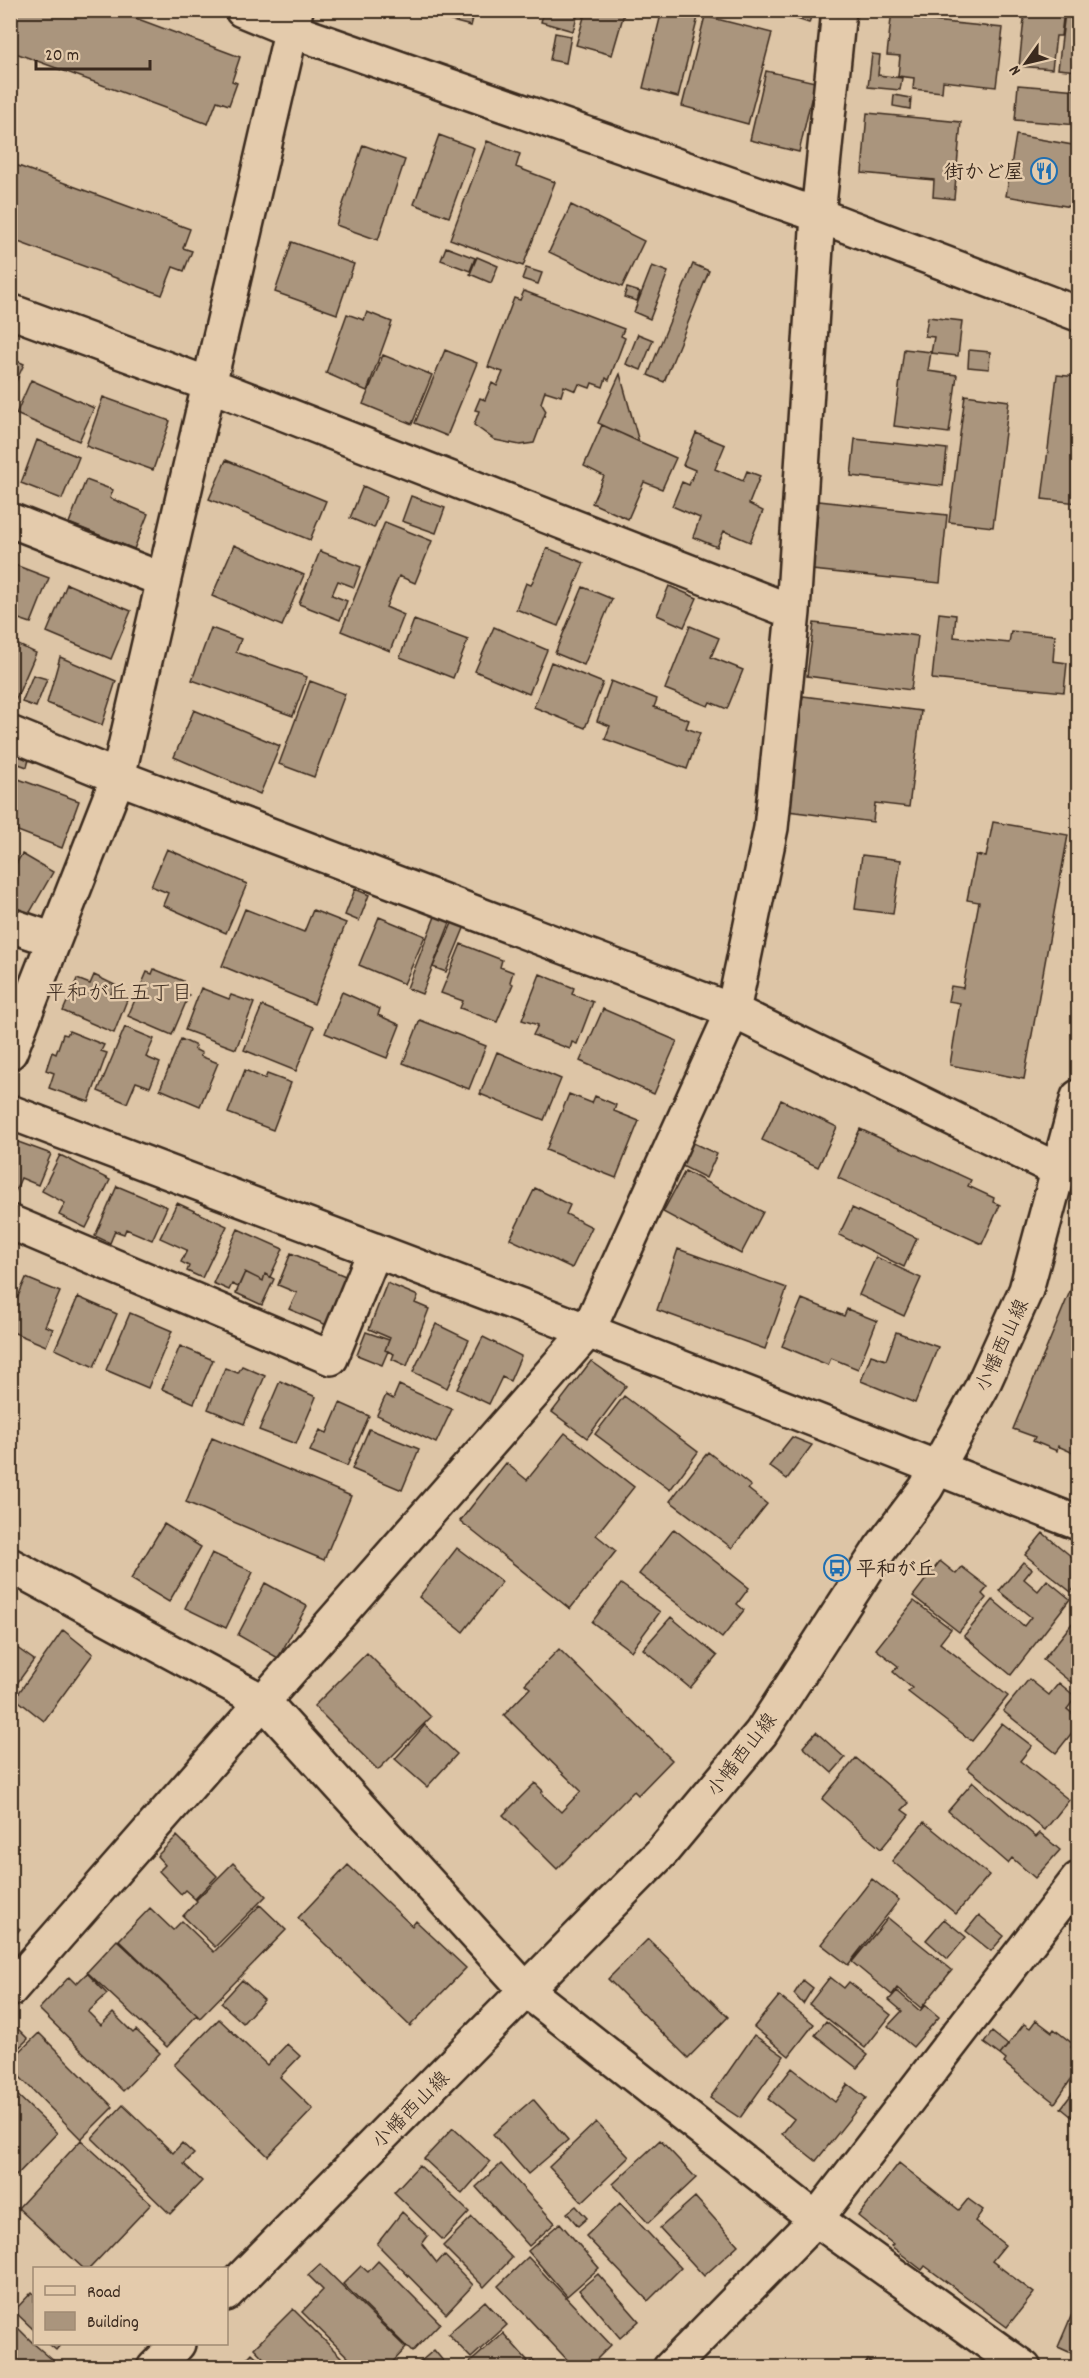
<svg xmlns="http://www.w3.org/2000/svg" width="1089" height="2378" viewBox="0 0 1089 2378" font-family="Dekko,'Klee One',sans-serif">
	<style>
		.building { fill: #aa957d; stroke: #3b2a1e; stroke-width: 1.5 }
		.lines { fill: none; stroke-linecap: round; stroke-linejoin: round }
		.minor-casing { stroke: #3b2a1e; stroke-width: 38 }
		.tertiary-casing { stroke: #3b2a1e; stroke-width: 38 }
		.minor { stroke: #e4cbac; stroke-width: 33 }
		.tertiary { stroke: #e4cbac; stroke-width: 33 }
		.labels { text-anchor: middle; stroke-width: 5; stroke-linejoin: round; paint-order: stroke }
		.poi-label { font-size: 20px; font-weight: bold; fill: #3b2a1e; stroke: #e4cbac; text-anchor: end }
		.street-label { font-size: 20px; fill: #3b2a1e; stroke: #e4cbac }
		.neighbourhood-label { font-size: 21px; fill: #3b2a1e; stroke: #e4cbac }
	</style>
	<rect width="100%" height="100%" fill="#ddc5a6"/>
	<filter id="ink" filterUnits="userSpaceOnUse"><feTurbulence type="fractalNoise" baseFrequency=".0167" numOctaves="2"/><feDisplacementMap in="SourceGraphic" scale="12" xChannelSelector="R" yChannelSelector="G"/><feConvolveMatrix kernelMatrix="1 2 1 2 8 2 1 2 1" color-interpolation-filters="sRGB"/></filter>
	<g filter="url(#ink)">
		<path class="building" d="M10 10H114L240 57 232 81 237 83 229 105 217 101 208 124 10 51Z
			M447 10H475L471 26 444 19Z
			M544 10H579L573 31 541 22Z
			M586 10H625L612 55 576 45Z
			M662 10H673L698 17 678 97 643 88Z
			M770 10H813L809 23Z
			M892 10H924L923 20 1003 28 996 87 943 81 942 92 913 89 914 78 898 76 900 56 887 55Z
			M1025 10H1064L1061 36H1056L1052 69 1019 66Z
			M1065 13 1078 14V71L1058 69Z
			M705 16 772 33 748 124 682 106Z
			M555 33 571 36 566 63 550 60Z
			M872 54 880 55 878 75 902 78 900 90 868 87Z
			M766 71 815 82 799 152 750 140Z
			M1018 85 1078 90V125L1015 120Z
			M894 95 911 98 910 109 893 106Z
			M867 113 961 122 954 199 933 197 934 180 862 173Z
			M439 135 474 148 449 217 414 204Z
			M1016 135 1078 146V208L1006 196Z
			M487 141 520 154 516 167 555 182 523 266 450 239Z
			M363 145 405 160 378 240 336 225Z
			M10 163 190 229 183 248 192 251 184 271 173 267 162 295 10 239Z
			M571 205 644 241 622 287 549 252Z
			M292 242 354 264 337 314 275 292Z
			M446 247 475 258 470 271 441 260Z
			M477 257 498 266 491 283 470 274Z
			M693 264 709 271 664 382 648 375Z
			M652 266 668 272 650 319 634 312Z
			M526 268 542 273 538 284 522 279Z
			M627 288 640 292 637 301 624 297Z
			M524 291 624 329 621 336 625 338 609 380 606 378 603 387 592 383 590 388 579 384 576 391 564 386 561 396 545 391 541 403 546 411 534 443 520 445 495 440 474 425 479 411 475 410 480 398 485 400 492 383 497 386 503 372 488 367 514 298 520 300Z
			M367 312 392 322 367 391 326 373 347 314 364 320Z
			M928 317 962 321 958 356 931 353 934 337 925 336Z
			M638 334 653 340 641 370 626 364Z
			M904 349 931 352 928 371 957 375 949 433 894 426Z
			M445 350 477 363 447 436 415 423Z
			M969 350 990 352 989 369 968 367Z
			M383 355 432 375 412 424 363 404Z
			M10 358 24 364 10 395Z
			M620 374 639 442 598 423Z
			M1057 375 1078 377V503L1042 499Z
			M31 380 94 408 79 441 16 414Z
			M965 395 1009 401 993 527 949 522Z
			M103 397 170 421 153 470 86 446Z
			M602 425 676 458 662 489 644 482 628 519 592 503 604 476 584 466Z
			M696 433 725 445 715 469 743 481 747 471 760 476 749 504 763 511 750 542 724 531 717 547 693 537 700 518 672 506 682 482 689 485 695 470 683 465Z
			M855 439 947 449 943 486 851 476Z
			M37 440 79 457 62 499 21 483Z
			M226 460 326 501 310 540 209 499Z
			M86 480 113 490 110 498 148 514 134 549 69 523Z
			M363 486 387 497 374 528 350 518Z
			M411 496 445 508 436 533 402 521Z
			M819 501 947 515 940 583 812 570Z
			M385 522 432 541 415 583 399 576 386 607 404 615 390 651 341 631Z
			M234 545 304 575 282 626 212 596Z
			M547 548 584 563 558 626 516 609 526 583 531 585Z
			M320 551 361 567 354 587 338 581 332 595 347 601 340 620 299 604Z
			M10 563 49 578 31 623 10 616Z
			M67 584 131 611 111 659 47 632Z
			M669 586 697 598 684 627 657 615Z
			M583 587 612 599 584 665 555 653Z
			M939 613 956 615 954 637 1009 643 1011 631 1055 635 1053 661 1067 663 1064 692 932 679Z
			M414 620 468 640 453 678 400 657Z
			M814 623 918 636 911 690 807 676Z
			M690 626 719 638 711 657 743 670 727 709 710 702 708 706 665 689Z
			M494 627 547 650 529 694 475 671Z
			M211 628 241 639 236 652 307 677 293 716 192 680Z
			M10 641 36 653 13 706 10 705Z
			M60 657 116 681 102 725 47 703Z
			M551 662 603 683 585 728 534 707Z
			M1075 670 1078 671V692L1072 691Z
			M33 675 47 679 36 707 22 702Z
			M310 681 345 694 314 777 279 764Z
			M611 681 657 699 654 707 689 720 686 728 700 733 687 769 605 739 610 726 597 721Z
			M803 696 921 711 909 807 875 803 873 822 788 811Z
			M194 710 280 746 260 794 174 757Z
			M12 746 31 752 27 767 10 761Z
			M13 777 79 801 62 848 10 828V784Z
			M993 822 1068 835 1024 1079 950 1065 960 1003 948 1001 951 986 963 988 979 902 967 900 976 855 986 857Z
			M167 849 247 884 226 933 163 905 168 893 151 886Z
			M22 854 53 872 25 921 10 913V873Z
			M862 855 901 860 893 914 855 909Z
			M355 889 369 895 359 921 345 915Z
			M245 909 304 932 313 910 346 923 314 1004 222 966Z
			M436 914 451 920 422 994 407 988Z
			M379 917 425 936 404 984 359 965Z
			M453 921 465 926 446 972 433 967Z
			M10 935 20 937 10 970Z
			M461 944 502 960 500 967 513 972 510 982 513 984 497 1022 460 1008 463 1001 441 993Z
			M154 969 183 981 179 991 189 995 172 1035 128 1016 147 972 152 974Z
			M540 974 574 988 572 994 593 1002 577 1044 572 1042 570 1049 533 1035 538 1025 522 1020Z
			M94 975 115 985 111 994 127 1000 114 1033 63 1011 77 979 90 984Z
			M201 988 229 999 231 995 254 1003 236 1049 185 1030Z
			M342 992 380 1009 378 1015 400 1025 387 1058 325 1033Z
			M262 1006 314 1027 296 1071 244 1050Z
			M603 1009 677 1041 654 1094 580 1061Z
			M420 1020 486 1046 469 1089 403 1063Z
			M125 1027 154 1039 146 1057 160 1063 150 1087 136 1082 127 1103 98 1091Z
			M69 1031 104 1045 101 1051 107 1053 89 1102 49 1088 54 1073 46 1070 52 1052 56 1054 63 1034 67 1035Z
			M181 1039 196 1046 194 1049 202 1053 200 1056 218 1063 200 1106 160 1089Z
			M497 1052 561 1079 544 1120 480 1094Z
			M245 1070 265 1079 267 1074 291 1083 273 1130 228 1113Z
			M569 1094 592 1103 595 1096 616 1105 614 1111 639 1121 616 1178 546 1150Z
			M781 1100 837 1127 818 1167 762 1140Z
			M860 1129 971 1180 968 1186 994 1198 993 1202 1000 1205 982 1244 838 1178Z
			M10 1139 51 1154 38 1185 21 1178 10 1203Z
			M691 1142 717 1154 706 1178 680 1165Z
			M60 1155 110 1180 86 1228 59 1215 65 1203 42 1191Z
			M685 1171 763 1212 741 1254 663 1212Z
			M117 1186 167 1207 152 1240 126 1229 124 1234 115 1231 110 1243 95 1236Z
			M535 1188 570 1205 566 1214 592 1227 572 1268 510 1239Z
			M177 1203 227 1226 202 1278 187 1271 189 1266 181 1262 187 1250 160 1238Z
			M852 1208 917 1238 904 1267 839 1235Z
			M238 1229 283 1249 270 1277 265 1274 263 1281 245 1272 238 1287 232 1284 229 1290 213 1283Z
			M678 1249 787 1288 765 1349 657 1310Z
			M291 1253 350 1278 329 1326 289 1309 297 1293 278 1285Z
			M876 1257 921 1278 904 1316 859 1295Z
			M245 1272 263 1281 265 1274 274 1279 262 1305 236 1293Z
			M1078 1272V1455L1058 1446 1057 1451 1033 1441 1035 1437 1013 1429Z
			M26 1278 60 1292 45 1326 53 1329 46 1346 10 1331V1315Z
			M10 1280 16 1283 10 1297Z
			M387 1283 418 1296 415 1303 429 1309 407 1366 392 1359 394 1354 385 1350 390 1338 369 1329Z
			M78 1297 117 1314 94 1367 55 1349Z
			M802 1299 844 1316 847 1309 877 1321 858 1369 831 1358 828 1365 782 1346Z
			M130 1313 172 1331 148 1388 106 1370Z
			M436 1324 469 1340 447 1388 413 1372Z
			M366 1332 389 1340 385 1350 388 1351 382 1365 357 1355Z
			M896 1332 938 1347 915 1403 861 1381 871 1355 886 1360Z
			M483 1337 521 1356 510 1381 502 1377 489 1404 457 1389Z
			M180 1346 213 1360 194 1403 162 1389Z
			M591 1361 626 1386 587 1438 552 1412Z
			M242 1366 265 1376 244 1424 208 1409 225 1368 238 1373Z
			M280 1381 316 1397 296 1444 259 1430Z
			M399 1385 452 1409 436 1443 377 1415 386 1395 393 1399Z
			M624 1396 698 1452 670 1490 595 1434Z
			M340 1403 369 1416 347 1466 310 1451 320 1430 327 1433Z
			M369 1429 419 1449 402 1490 352 1469Z
			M565 1433 634 1487 596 1535 616 1551 570 1609 460 1521 506 1463 527 1480Z
			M792 1437 812 1445 787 1479 769 1466Z
			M212 1438 351 1496 324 1560 186 1502Z
			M708 1452 751 1486 748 1489 767 1504 732 1548 670 1501Z
			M164 1524 201 1547 169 1602 131 1579Z
			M674 1529 749 1588 737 1604 744 1610 722 1638 639 1574Z
			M1043 1533 1078 1562V1584L1071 1592 1025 1555Z
			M457 1548 502 1582 463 1632 419 1597Z
			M212 1553 253 1572 226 1628 185 1608Z
			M940 1561 956 1574 962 1567 988 1587 982 1594 986 1598 959 1632 913 1596Z
			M1023 1562 1032 1569 1024 1579 1038 1591 1047 1580 1070 1599 1011 1675 964 1636 993 1600 1024 1626 1031 1617 999 1591Z
			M265 1583 307 1606 278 1658 238 1635Z
			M621 1584 660 1612 631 1651 592 1622Z
			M914 1601 951 1629 940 1643 1008 1696 972 1741 908 1692 912 1688 893 1672 898 1666 876 1649Z
			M1078 1616V1688L1043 1660Z
			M671 1617 717 1656 690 1688 643 1649Z
			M63 1630 93 1654 44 1721 15 1698Z
			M10 1643 34 1660 10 1693Z
			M559 1649 672 1760 638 1795 634 1791 557 1869 503 1815 535 1783 543 1791 541 1793 561 1812 581 1791 504 1715 530 1688 525 1684Z
			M367 1653 431 1717 378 1770 314 1706Z
			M1029 1679 1049 1695 1059 1683 1076 1697 1067 1709 1078 1718V1725L1056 1753 1003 1711Z
			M1002 1723 1032 1746 1020 1761 1069 1800 1045 1830 967 1768Z
			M425 1725 457 1754 427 1787 395 1759Z
			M816 1732 845 1758 832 1773 803 1747Z
			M856 1758 909 1803 902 1810 909 1815 881 1849 822 1799Z
			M973 1782 1036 1837 1040 1833 1060 1850 1035 1878 1012 1858 1008 1863 948 1811Z
			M924 1822 989 1875 956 1914 892 1861Z
			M177 1836 217 1876 195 1899 185 1890 181 1894 159 1871 165 1865 157 1856Z
			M233 1863 266 1896 215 1947 183 1916 197 1901 196 1900Z
			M348 1865 412 1926 416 1921 466 1968 410 2026 298 1918Z
			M872 1879 899 1900 848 1965 821 1944Z
			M260 1905 286 1930 200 2018 119 1940 150 1908 173 1930 182 1921 214 1952Z
			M979 1915 1004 1936 991 1951 966 1931Z
			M888 1918 952 1970 921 2008 897 1988 892 1995 852 1962Z
			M944 1919 966 1937 948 1959 926 1940Z
			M10 1922 20 1929 10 1942Z
			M648 1939 728 2017 688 2058 608 1979Z
			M117 1940 197 2015 167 2047 87 1972Z
			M87 1973 107 1994 88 2012 101 2025 113 2013 133 2033 136 2030 160 2053 123 2091 39 2009 69 1977 76 1984Z
			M830 1977 844 1988 849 1982 891 2015 865 2048 809 2004Z
			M242 1980 264 2000 243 2023 221 2003Z
			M803 1980 813 1988 803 2004 794 1994Z
			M897 1991 920 2011 925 2005 939 2017 913 2047 888 2026 902 2011 889 2000Z
			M779 1996 814 2024 789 2056 754 2027Z
			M219 2019 267 2065 287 2044 300 2056 280 2077 313 2109 268 2156 174 2065Z
			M1036 2020 1052 2032 1054 2029 1073 2044 1071 2047 1078 2053V2069L1055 2103 1004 2063 1006 2060 1000 2055 1024 2024 1030 2028Z
			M10 2021 28 2039 10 2056Z
			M826 2021 868 2055 857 2068 815 2035Z
			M992 2032 1008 2045 1000 2055 984 2043Z
			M39 2033 113 2107 81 2139 10 2067V2061Z
			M754 2035 784 2056 740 2118 710 2098Z
			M792 2068 835 2102 848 2084 866 2098 816 2161 782 2134 794 2119 768 2099Z
			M1078 2086V2122L1061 2108Z
			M10 2088 57 2133 12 2180 10 2179Z
			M533 2099 568 2140 528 2174 493 2134Z
			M123 2105 173 2153 182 2143 194 2154 184 2164 202 2181 170 2214 92 2138Z
			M596 2122 629 2157 582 2202 549 2167Z
			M453 2128 490 2162 462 2194 424 2159Z
			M81 2140 151 2204 90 2268H83L18 2208Z
			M660 2140 696 2178 648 2223 613 2184Z
			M899 2163 959 2210 968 2199 983 2210 975 2221 1005 2245 992 2261 1034 2293 1007 2327 925 2266 922 2270 891 2246 893 2244 858 2216Z
			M501 2164 555 2223 529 2246 476 2187Z
			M419 2165 469 2212 443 2240 394 2192Z
			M695 2197 738 2245 704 2276 660 2228Z
			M620 2203 681 2268 648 2301 586 2236Z
			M576 2206 587 2218 578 2226 567 2213Z
			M402 2212 428 2236 422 2244 437 2263 444 2255 473 2285 446 2314 377 2244Z
			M472 2217 512 2258 484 2287 443 2246Z
			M560 2223 599 2268 567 2296 528 2251Z
			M528 2257 611 2345 588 2368H575L498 2286Z
			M378 2261 440 2323 412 2352 343 2284 361 2266 368 2272Z
			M320 2264 406 2348 387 2368H359L302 2312 323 2290 308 2275Z
			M598 2274 639 2321 620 2338 579 2290Z
			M32 2292 34 2294V2330L14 2311Z
			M1078 2300V2356L1058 2347Z
			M485 2301 507 2325 471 2358 448 2334Z
			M293 2309 352 2368H273L254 2348Z
			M10 2320 34 2344 62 2368H10Z
			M503 2333 528 2361 521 2368H467L466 2366Z
			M49 2344H61L56 2350Z
			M434 2350 449 2368H413Z
			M252 2353 268 2368H238Z
			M533 2360 540 2368H524Z
			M868 2360 879 2368H862Z"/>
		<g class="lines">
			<defs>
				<path id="minor" d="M10 311 208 384 793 612
					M10 520 163 580
					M10 733 118 777 733 1011 1058 1170
					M10 925 54 940
					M10 1052 118 777 296 10
					M10 1112 588 1331 1078 1523
					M10 1222 331 1358 375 1250
					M10 1565 264 1702 526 1990 816 2219 1024 2368
					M10 1990 588 1331 733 1011 771 828 793 612 818 215 839 10
					M670 2368 816 2219 1078 1879"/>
				<path id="tertiary" d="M242 10 293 31 818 215 1078 314
					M226 2294 661 1853 761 1733 880 1549 926 1488 982 1387 1026 1290 1078 1097
					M154 2368 178 2344"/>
			</defs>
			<use href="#minor" class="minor-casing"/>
			<use href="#tertiary" class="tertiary-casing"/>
			<use href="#minor" class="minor"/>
			<use href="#tertiary" class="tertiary"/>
		</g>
	</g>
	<defs>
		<symbol id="restaurant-ring" viewBox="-11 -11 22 22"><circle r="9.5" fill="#e4cbac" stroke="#1f6fb2" stroke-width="1.5"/><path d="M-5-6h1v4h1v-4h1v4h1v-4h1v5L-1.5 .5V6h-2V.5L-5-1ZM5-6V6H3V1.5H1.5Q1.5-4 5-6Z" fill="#1f6fb2"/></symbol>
		<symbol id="bus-ring" viewBox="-11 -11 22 22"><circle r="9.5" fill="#e4cbac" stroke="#1f6fb2" stroke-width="1.5"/><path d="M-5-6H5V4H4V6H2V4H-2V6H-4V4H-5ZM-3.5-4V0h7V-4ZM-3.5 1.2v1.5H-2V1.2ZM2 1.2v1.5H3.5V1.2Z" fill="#1f6fb2"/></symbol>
	</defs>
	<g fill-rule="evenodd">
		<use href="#restaurant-ring" x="1029" y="156" width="30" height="30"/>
		<use href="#bus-ring" x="822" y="1553" width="30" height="30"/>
	</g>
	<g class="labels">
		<g class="poi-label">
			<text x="1024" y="178">街かど屋</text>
			<text x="856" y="1575" text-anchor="start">平和が丘</text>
		</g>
		<g class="street-label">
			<text transform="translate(1001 1345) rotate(-65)" y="7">小幡西山線</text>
			<text transform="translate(741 1754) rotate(-52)" y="7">小幡西山線</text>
			<text transform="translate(410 2109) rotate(-45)" y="7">小幡西山線</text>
		</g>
		<g class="neighbourhood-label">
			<text x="119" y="999">平和が丘五丁目</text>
		</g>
	</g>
	<rect width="1089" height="2378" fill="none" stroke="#e4cbac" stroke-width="36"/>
	<rect x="18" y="18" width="1053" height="2342" fill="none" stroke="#3b2a1e" stroke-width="2" filter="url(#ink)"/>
	<rect x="33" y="2267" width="195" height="78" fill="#e4cbac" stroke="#a08b73" stroke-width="1.5"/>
	<rect x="45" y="2286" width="30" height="9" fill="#e4cbac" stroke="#a08b73" stroke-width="1.5"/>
	<text x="87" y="2297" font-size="18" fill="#3b2a1e">Road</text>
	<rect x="45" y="2312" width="30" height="18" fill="#aa957d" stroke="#a08b73" stroke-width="1.5"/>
	<text x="87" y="2327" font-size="18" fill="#3b2a1e">Building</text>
	<g transform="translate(1026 63) rotate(236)" stroke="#e4cbac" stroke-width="4.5" paint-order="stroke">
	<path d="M0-4.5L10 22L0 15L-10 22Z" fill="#3b2a1e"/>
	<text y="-9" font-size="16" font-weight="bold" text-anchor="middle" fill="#3b2a1e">N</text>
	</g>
	<path d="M36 60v9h114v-9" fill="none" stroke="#3b2a1e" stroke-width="3"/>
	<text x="45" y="60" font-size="18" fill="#3b2a1e" stroke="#e4cbac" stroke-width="4.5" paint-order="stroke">20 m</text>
</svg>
